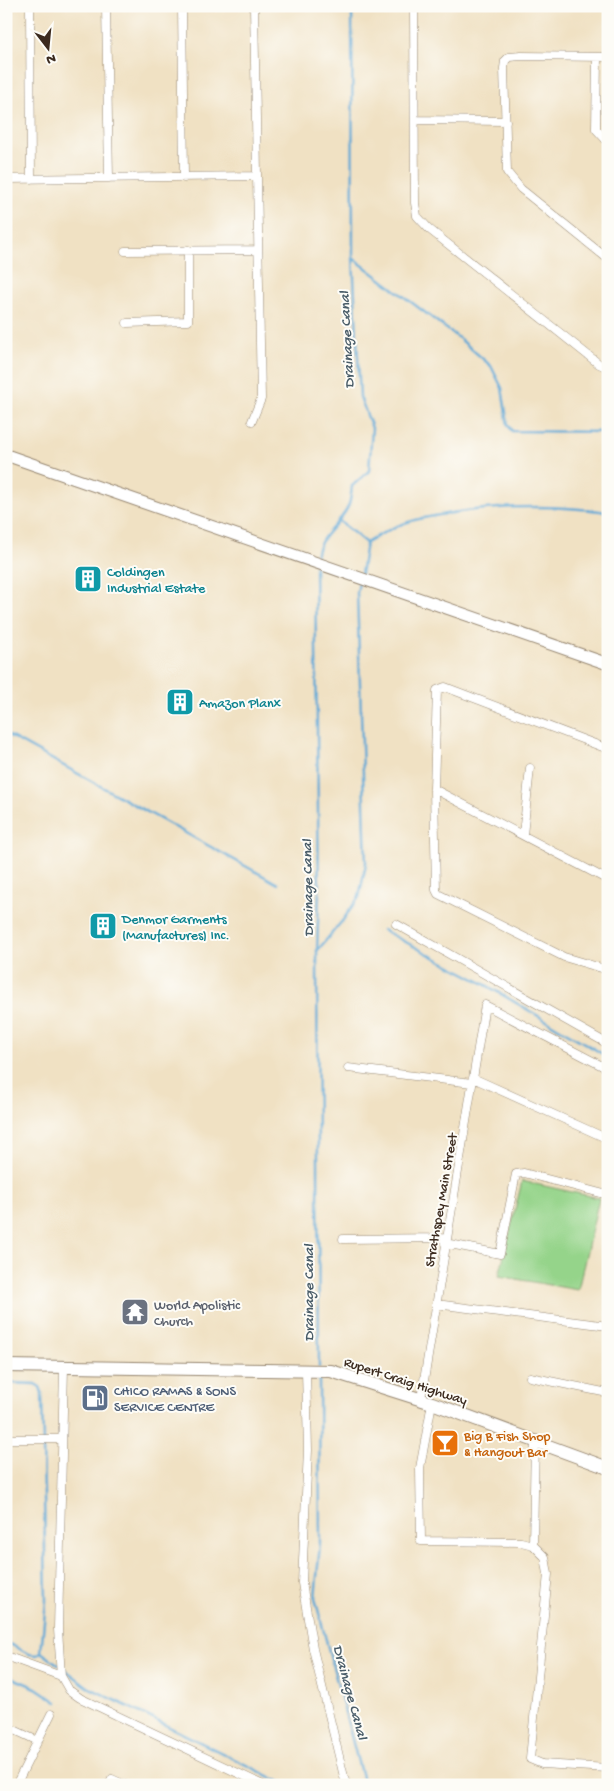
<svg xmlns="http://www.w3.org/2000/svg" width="614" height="1791" viewBox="0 0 614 1791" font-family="'Gochi Hand',sans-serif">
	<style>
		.green { fill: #95d48a; stroke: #687f54 }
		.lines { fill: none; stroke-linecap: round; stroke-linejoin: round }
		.stream { stroke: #5ea8d6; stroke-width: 2.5 }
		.minor-casing { stroke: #968670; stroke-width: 9 }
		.secondary-casing { stroke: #968670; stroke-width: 13 }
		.primary-casing { stroke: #968670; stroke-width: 14 }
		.minor { stroke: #fff; stroke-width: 8 }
		.secondary { stroke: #fff; stroke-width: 11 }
		.primary { stroke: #fff; stroke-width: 12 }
		.labels { text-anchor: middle; stroke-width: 4; stroke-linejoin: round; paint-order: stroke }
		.culture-label { font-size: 14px; fill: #0d838f; stroke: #fdfcf7; text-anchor: start }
		.street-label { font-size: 14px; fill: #3b2a1e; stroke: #fdfcf7 }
		.worship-label { font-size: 14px; fill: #5b616d; stroke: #fdfcf7; text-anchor: start }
		.service-label { font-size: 14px; fill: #4e5e75; stroke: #fdfcf7; text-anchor: start }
		.food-label { font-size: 14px; fill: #c56008; stroke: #fdfcf7; text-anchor: start }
		.water-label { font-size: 15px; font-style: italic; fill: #495c68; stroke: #fdfcf7 }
	</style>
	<rect width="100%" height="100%" fill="#fdfcf7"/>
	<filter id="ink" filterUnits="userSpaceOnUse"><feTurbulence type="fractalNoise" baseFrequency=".02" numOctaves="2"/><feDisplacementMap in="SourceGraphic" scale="10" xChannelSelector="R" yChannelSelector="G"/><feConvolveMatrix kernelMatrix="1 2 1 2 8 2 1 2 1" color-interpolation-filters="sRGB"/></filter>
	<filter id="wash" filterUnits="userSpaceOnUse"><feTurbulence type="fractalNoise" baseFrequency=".0096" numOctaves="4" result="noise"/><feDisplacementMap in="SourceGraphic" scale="20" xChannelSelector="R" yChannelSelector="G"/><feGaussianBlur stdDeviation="1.12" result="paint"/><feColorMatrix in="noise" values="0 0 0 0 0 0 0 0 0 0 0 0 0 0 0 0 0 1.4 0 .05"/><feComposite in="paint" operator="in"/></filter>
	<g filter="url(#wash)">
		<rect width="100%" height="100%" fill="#f0e1c3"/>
		<path class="green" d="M522 1181 599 1198 578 1290 499 1276Z"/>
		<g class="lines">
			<path class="stream" d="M353 258 460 339 491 366 502 388 508 425 512 431 608 432
				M338 520 366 543C377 537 388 529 400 525 416 518 434 516 452 513 505 505 555 505 608 512
				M316 558C318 536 337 527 347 509 351 502 351 494 352 486L369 471 372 428 360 397 353 258 352 6
				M315 566 319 892 317 951 319 1367
				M361 574 366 543
				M6 734 278 884
				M383 930 479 981 608 1057
				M317 951 343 920 359 897 366 864 357 593 359 582
				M319 1375 320 1544 315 1598 364 1785
				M6 1383 35 1384 40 1387 42 1393 46 1601 41 1652 37 1655 29 1654 6 1642
				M41 1652 59 1665
				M63 1668 88 1687 287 1785
				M6 1675 36 1688 57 1702"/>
		</g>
	</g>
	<g filter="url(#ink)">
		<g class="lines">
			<defs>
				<path id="minor" d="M30 6 31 179
					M106 6 109 178
					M182 6 184 178
					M414 6 415 203 417 216 429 229 599 364 608 368
					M597 57 596 129 608 142
					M608 57 521 56 509 57 505 61 504 68 507 172 521 189 608 259
					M415 120 506 121
					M6 179 256 176
					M125 251 258 250
					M127 323 188 321V250
					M252 421 261 399 254 6
					M608 749 445 687 437 690 434 789 436 890 438 894 564 957 608 970
					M434 789 608 880
					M523 835 530 768
					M396 924 608 1044
					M348 1068 472 1083
					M473 1078 608 1139
					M343 1239 446 1238
					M445 1243 500 1254 516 1174 524 1173 608 1195
					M436 1304 608 1326
					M64 1367 58 1629 61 1676 69 1690 80 1698 263 1785
					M306 1370 308 1450 302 1583 313 1649 346 1785
					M530 1377 608 1393
					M421 1399 485 1005 608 1069
					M432 1403 420 1468 421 1541 521 1542 533 1545
					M6 1439H62
					M535 1440 533 1545 545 1557 548 1574 530 1759 542 1764 608 1768
					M6 1656 61 1676
					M6 1726 38 1741
					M16 1785 51 1714
					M109 1785 112 1779 125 1785"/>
				<path id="secondary" d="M6 455 608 664"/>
				<path id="primary" d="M6 1366 331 1371 432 1403 608 1468"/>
			</defs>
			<use href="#minor" class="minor-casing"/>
			<use href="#secondary" class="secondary-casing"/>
			<use href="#primary" class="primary-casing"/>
			<use href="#minor" class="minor"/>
			<use href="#secondary" class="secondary"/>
			<use href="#primary" class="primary"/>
		</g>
	</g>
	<defs>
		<symbol id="building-square" viewBox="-11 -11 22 22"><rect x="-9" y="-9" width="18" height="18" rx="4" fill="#0f9aa8" stroke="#fdfcf7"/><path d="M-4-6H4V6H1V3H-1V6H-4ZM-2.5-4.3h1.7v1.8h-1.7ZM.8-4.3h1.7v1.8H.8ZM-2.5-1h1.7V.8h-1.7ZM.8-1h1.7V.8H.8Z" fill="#fff"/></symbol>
		<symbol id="temple-square" viewBox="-11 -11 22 22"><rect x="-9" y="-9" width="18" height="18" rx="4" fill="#6b7280" stroke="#fdfcf7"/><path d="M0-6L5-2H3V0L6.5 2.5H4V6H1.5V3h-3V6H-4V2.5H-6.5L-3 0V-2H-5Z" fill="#fff"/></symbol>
		<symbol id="fuel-square" viewBox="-11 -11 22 22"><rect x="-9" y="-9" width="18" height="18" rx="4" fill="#5c6f8a" stroke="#fdfcf7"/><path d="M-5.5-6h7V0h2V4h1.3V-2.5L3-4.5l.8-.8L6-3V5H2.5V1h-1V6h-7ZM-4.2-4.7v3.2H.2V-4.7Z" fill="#fff"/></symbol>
		<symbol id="bar-square" viewBox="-11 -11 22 22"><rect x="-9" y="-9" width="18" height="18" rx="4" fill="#e8710a" stroke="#fdfcf7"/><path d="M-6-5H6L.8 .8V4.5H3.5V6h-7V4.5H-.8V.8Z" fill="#fff"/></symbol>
	</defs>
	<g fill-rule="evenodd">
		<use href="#building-square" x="72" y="563" width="32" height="32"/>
		<use href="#building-square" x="164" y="686" width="32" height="32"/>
		<use href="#building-square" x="87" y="910" width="32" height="32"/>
		<use href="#temple-square" x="119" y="1296" width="32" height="32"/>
		<use href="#fuel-square" x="79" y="1382" width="32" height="32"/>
		<use href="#bar-square" x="429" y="1427" width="32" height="32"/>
	</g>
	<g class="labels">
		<g class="culture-label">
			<text x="107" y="576">Coldingen<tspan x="107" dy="16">Industrial Estate</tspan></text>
			<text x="199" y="707">Amazon Planx</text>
			<text x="122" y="923">Denmor Garments<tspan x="122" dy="16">(Manufactures) Inc.</tspan></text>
		</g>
		<g class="street-label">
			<text transform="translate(440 1200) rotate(-80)" y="5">Strathspey Main Street</text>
			<text transform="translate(406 1380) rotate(18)" y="5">Rupert Craig Highway</text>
		</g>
		<g class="worship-label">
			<text x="154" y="1309">World Apolistic<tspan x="154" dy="16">Church</tspan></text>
		</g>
		<g class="service-label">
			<text x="114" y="1395">CHICO RAMAS &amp; SONS<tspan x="114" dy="16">SERVICE CENTRE</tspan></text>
		</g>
		<g class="food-label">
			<text x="464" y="1440">Big B Fish Shop<tspan x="464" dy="16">&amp; Hangout Bar</tspan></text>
		</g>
		<g class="water-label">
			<text transform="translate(346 340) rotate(-93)" y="5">Drainage Canal</text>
			<text transform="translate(307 888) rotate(-91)" y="5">Drainage Canal</text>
			<text transform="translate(308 1293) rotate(-90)" y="5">Drainage Canal</text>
			<text transform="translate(351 1692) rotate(75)" y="5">Drainage Canal</text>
		</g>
	</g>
	<rect width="614" height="1791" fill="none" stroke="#fdfcf7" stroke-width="25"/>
	<g transform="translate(48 48) rotate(164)" stroke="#fdfcf7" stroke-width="4" paint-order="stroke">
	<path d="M0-4L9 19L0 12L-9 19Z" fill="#3b2a1e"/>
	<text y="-8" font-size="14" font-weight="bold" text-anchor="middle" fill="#3b2a1e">N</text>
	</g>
</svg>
